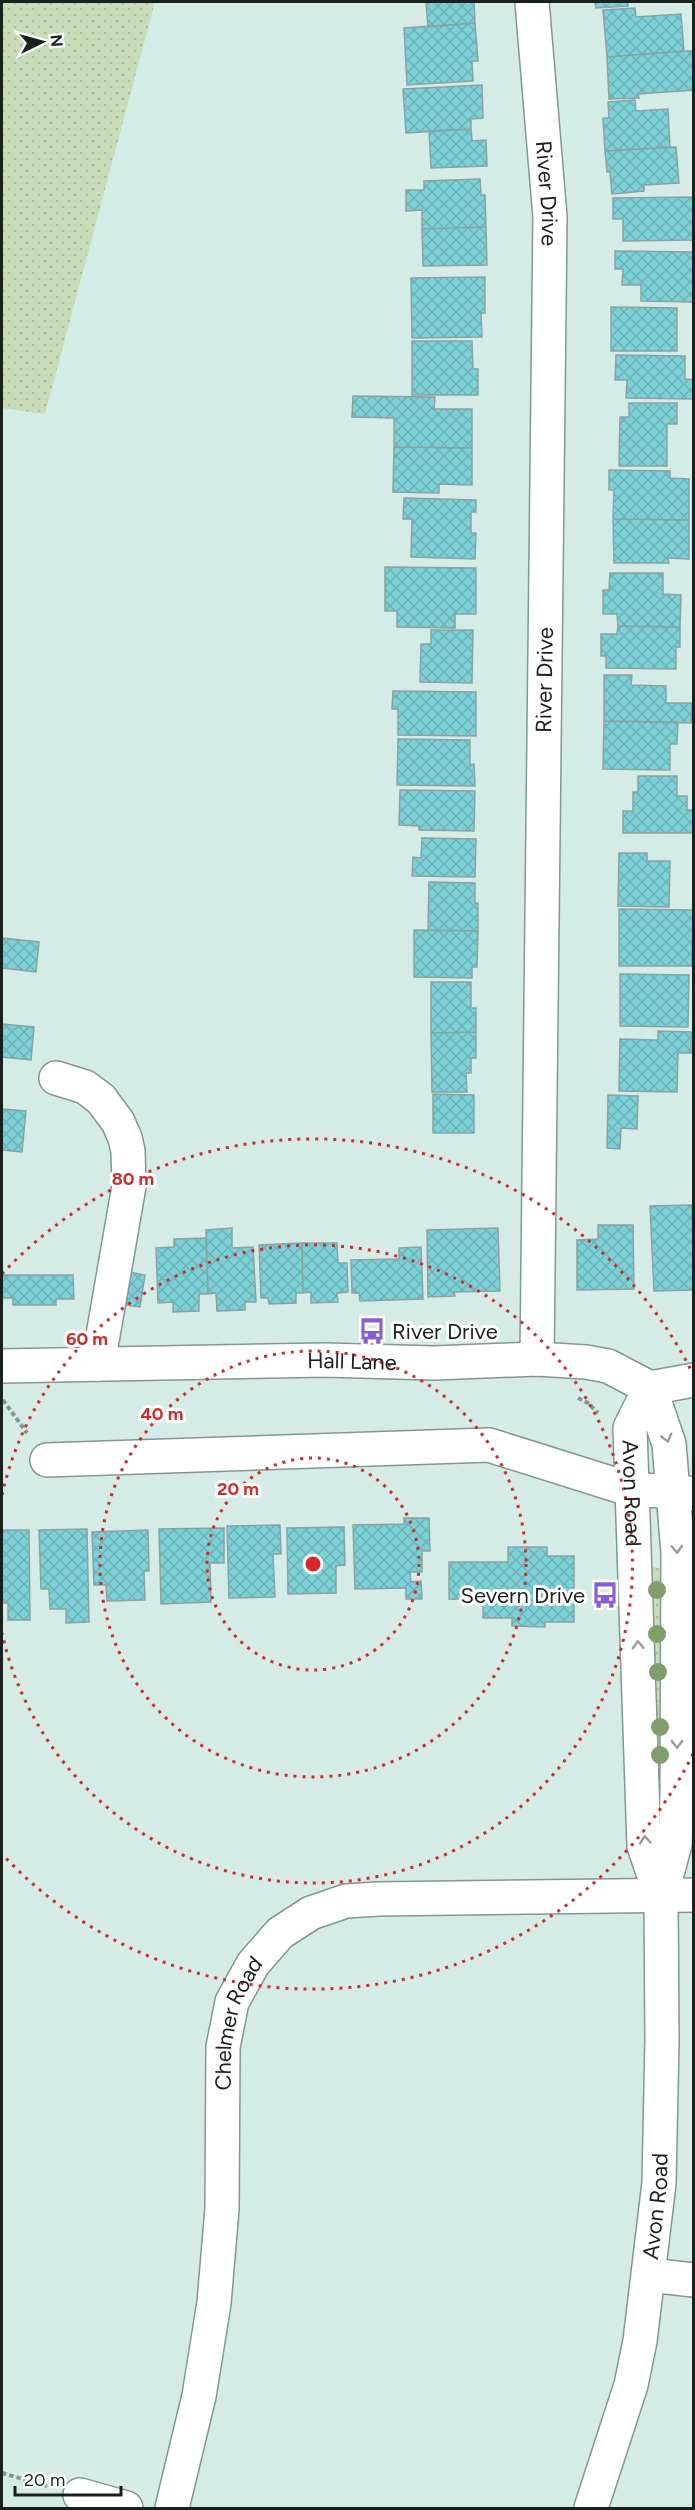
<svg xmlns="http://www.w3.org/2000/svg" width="695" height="2510" viewBox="0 0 695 2510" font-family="Figtree,sans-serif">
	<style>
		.grass { fill: url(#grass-dots) }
		.building { fill: url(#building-cross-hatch); stroke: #8ba2a3; stroke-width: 1.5 }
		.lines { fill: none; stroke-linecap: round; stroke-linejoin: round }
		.minor-casing { stroke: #829792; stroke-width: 36 }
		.path { stroke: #859692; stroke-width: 4; stroke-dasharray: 4.5 3; stroke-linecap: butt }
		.minor { stroke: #fff; stroke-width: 33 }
		.tree { fill: #809d6c }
		.oneway { stroke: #989b9a }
		.ring { fill: none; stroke: #d62828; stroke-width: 3; stroke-dasharray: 3 6 }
		.labels { text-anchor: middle; stroke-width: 6; stroke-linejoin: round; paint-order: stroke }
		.street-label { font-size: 22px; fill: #19211f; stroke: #fff }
		.poi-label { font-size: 22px; fill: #19211f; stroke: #fff; text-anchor: start }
		.centre { fill: #d62828; stroke: #fff; stroke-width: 3 }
		.ring-label { font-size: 18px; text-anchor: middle; font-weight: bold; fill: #d62828; stroke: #fff; stroke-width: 6; stroke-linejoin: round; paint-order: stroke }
	</style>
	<defs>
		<pattern id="grass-dots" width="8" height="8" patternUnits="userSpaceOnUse" patternTransform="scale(1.5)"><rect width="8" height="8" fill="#c9dcb8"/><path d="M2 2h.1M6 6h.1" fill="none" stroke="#acbc9e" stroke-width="1.8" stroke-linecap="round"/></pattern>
		<pattern id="building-cross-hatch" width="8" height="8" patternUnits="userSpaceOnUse" patternTransform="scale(1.5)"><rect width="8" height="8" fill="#7cd1d7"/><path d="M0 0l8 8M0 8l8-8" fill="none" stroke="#6bb3b8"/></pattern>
	</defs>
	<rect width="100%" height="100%" fill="#d5ece6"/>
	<path class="grass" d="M2 2H155L45 414 2 408Z
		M648 1566 664 1569 669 1826 655 1828Z"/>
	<path class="building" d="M426 2H474L475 23 428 27Z
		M595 2H628V6L596 8Z
		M635 8 636 17 681 14 684 51 607 57 603 10Z
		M475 23 478 61H472L473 81 407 85 404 28Z
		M684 51H694V90L638 94 639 98 609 99 607 57Z
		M482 85 483 118 471 119V129L406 133 403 89Z
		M635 100 636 111 668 109 670 147 605 151 603 118H609L608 102Z
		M471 129 472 141 486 140 487 166 431 168 429 131Z
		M676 147 679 183 644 185V191L612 194 610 172H607L605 151Z
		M480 179 481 195H485L486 227 422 229V210L406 211V190H424V181Z
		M694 197V240L623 241V219H613V198Z
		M486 227 487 265 423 266 422 229Z
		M615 251 694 252V302L641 301V285H622L623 269H615Z
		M485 277V313H481L482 337 412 338 411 278Z
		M611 307 677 308V351H611Z
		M412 341H472L473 369H478V395H412Z
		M616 355 685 356V379L694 380V399L626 398 627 380H615Z
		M353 396 435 397 434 409H472V448L394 447V418L352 417Z
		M629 403H677V424H667V466H619L620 417H629Z
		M394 447 472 448V485L439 484V493L393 492Z
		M609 470 670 471V478L689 479V520L613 519 614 490H609Z
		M404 498 476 500V512H471V533H476L475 559 411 557 412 519H403Z
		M613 519 689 520V559L668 558 669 563H614Z
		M385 567 476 568V614H455V628L397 627V611H385Z
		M610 573H663V594L681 595 680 627 618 626 617 614H603V590H609Z
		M618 626 680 627V647H676V669L606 668V656H601V634H617Z
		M431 630H473L472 683 420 682 421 644H431Z
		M604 675H632L631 685 666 686V703H692L691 723 604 721Z
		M393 691 476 692V736L398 735V709H392Z
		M604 721 678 722 677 744H670V770L603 769Z
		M398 739 470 740V765L474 764 475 786 397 785Z
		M638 776H677V796H687V810H694V833H623V811H633V792H638Z
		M400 790 475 791 474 831 419 830V826L399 825Z
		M422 838 476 839 475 877 412 876 413 857 421 858Z
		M619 853H647V861H670L669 907 618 906Z
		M429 882 475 883V903H478V931L428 930Z
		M619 909 693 910 692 966H619Z
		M414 930 478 931 477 967H472V978L414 977Z
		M2 938 39 942 36 972 2 968Z
		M620 974 689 975 688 1027 620 1026Z
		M431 982H471V1008H476V1032L431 1033Z
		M2 1024 34 1027 31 1060 2 1057Z
		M658 1031 691 1032V1053H678L677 1092 619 1091 620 1039 658 1040Z
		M476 1032V1058H471V1073H466L467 1092H432L431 1033Z
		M433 1094 474 1095V1133H433Z
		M608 1095 638 1096 637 1129 621 1128 620 1149 607 1148Z
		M2 1109 26 1111 22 1152 2 1150Z
		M692 1205 694 1290 654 1291 650 1206Z
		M598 1225H633L634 1289 577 1290V1240L598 1239Z
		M232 1228V1248L253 1247 256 1302H245V1310L217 1311 216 1293 208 1294 206 1230Z
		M498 1228 500 1291 454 1292 455 1296 428 1297 427 1230Z
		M206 1238 208 1294H199V1311L173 1312V1302L158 1303 156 1248 174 1247V1239Z
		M302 1243H337L338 1263H347L348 1292 337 1293 338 1302 311 1303V1292L303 1293Z
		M302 1243 303 1293H296V1303L269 1304 268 1298H261L259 1245Z
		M421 1247 423 1299 360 1301 359 1293H352L351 1260 399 1259V1248Z
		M124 1271 145 1275 140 1307 119 1304Z
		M2 1275H73L74 1299H56V1305H13V1298H2Z
		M404 1518H429L430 1551H422V1572H410L411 1582 421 1581 422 1599H406V1588L355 1589 353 1525 404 1524Z
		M280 1525 281 1554H273L275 1597 229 1598 227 1526Z
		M344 1527 345 1565 336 1566V1593L288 1594 287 1528Z
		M224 1528V1563H210L211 1602 161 1604 159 1529Z
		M87 1529 89 1622 66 1623V1609H50L49 1589H41L39 1530Z
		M2 1530H29L30 1620H8V1603H2Z
		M148 1530 149 1571H144L145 1600 107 1601 106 1585H94L92 1532Z
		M508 1547H547V1556H574V1622H545V1627L512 1626V1618H483V1600L449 1599V1562H508Z"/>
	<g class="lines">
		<defs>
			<g id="minor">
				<path id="s1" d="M532 2 550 217 537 1359"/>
				<path d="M56 1078 85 1087 101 1099 118 1122 125 1138 128 1151 129 1186 98 1364"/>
				<path id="s2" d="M2 1366 324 1360 434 1363 537 1359 586 1362 608 1366 650 1388 694 1380"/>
				<path id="s3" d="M650 1388 630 1428 644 1846 661 1896"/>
				<path d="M47 1460 489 1445 632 1490 673 1491 694 1494"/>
				<path d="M649 2275 694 2280"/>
				<path d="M80 2495 126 2508"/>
				<path id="s4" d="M172 2508 199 2396 214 2303 222 2209 223 2047 232 2002 253 1964 280 1933 311 1913 346 1901 378 1899 694 1895"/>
				<path id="s5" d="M591 2508 631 2385 640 2341 659 2183 662 2040 661 1896 675 1844 677 1796 678 1553 669 1444 650 1388"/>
			</g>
		</defs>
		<use href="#minor" class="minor-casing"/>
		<path class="path" d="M578 1398 588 1403 598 1413
			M3 1400 27 1433
			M2 2473 47 2486"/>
		<use href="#minor" class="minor"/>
	</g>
	<g class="tree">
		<circle cx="657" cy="1590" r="9"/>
		<circle cx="657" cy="1634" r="9"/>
		<circle cx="658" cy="1672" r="9"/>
		<circle cx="660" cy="1727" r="9"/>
		<circle cx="660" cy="1755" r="9"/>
	</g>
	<defs><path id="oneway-chevron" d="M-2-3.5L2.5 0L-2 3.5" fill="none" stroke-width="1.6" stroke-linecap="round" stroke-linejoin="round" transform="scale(1.5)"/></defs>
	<g class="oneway">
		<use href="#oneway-chevron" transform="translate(667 1438) rotate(74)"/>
		<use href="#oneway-chevron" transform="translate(677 1549) rotate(87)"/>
		<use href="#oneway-chevron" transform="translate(638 1645) rotate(-92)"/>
		<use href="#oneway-chevron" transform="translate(677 1744) rotate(90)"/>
		<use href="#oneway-chevron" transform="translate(645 1840) rotate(-95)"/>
	</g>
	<g class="ring">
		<circle cx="313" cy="1564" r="106"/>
		<circle cx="313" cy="1564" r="213"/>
		<path d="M2 1495A319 319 0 1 1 2 1633"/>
		<path d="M693 1754A425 425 0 0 1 2 1854M2 1274A425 425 0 0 1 693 1374"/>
	</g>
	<defs>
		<symbol id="bus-bare" viewBox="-9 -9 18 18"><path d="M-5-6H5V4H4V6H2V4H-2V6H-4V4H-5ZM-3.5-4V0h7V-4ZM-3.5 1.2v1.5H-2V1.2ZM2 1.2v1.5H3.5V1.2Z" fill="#875ed8" stroke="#fff" stroke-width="2.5" paint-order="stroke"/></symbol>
	</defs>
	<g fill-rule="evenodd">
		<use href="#bus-bare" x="353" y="1312" width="38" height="38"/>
		<use href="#bus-bare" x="586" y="1576" width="38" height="38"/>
	</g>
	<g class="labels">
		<g class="street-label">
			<text dy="8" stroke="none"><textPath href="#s1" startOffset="192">River Drive</textPath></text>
			<text transform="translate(544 680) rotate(-89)" y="8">River Drive</text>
			<text dy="8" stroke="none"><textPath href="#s2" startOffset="350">Hall Lane</textPath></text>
			<text dy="8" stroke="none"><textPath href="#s3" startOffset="110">Avon Road</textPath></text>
			<text dy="8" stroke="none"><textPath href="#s4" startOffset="492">Chelmer Road</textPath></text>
			<text dy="8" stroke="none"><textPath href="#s5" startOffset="310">Avon Road</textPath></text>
		</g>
		<g class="poi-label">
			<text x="392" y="1339">River Drive</text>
			<text x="585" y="1603" text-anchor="end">Severn Drive</text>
		</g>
	</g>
	<circle cx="313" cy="1564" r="9" class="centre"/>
	<g class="ring-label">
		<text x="133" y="1185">80 m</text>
		<text x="87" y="1345">60 m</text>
		<text x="162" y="1420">40 m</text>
		<text x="238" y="1495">20 m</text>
	</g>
	<rect width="695" height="2510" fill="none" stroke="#19211f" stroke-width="6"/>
	<g transform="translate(42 42) rotate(85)" stroke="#ffffff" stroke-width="4.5" paint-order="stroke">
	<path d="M0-4.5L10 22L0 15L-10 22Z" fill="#19211f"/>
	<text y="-9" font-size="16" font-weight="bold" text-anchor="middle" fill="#19211f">N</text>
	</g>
	<path d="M15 2486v9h106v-9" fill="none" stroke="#19211f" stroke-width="3"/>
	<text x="24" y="2486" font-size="18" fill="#19211f" stroke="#ffffff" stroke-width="4.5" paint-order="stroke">20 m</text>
</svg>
